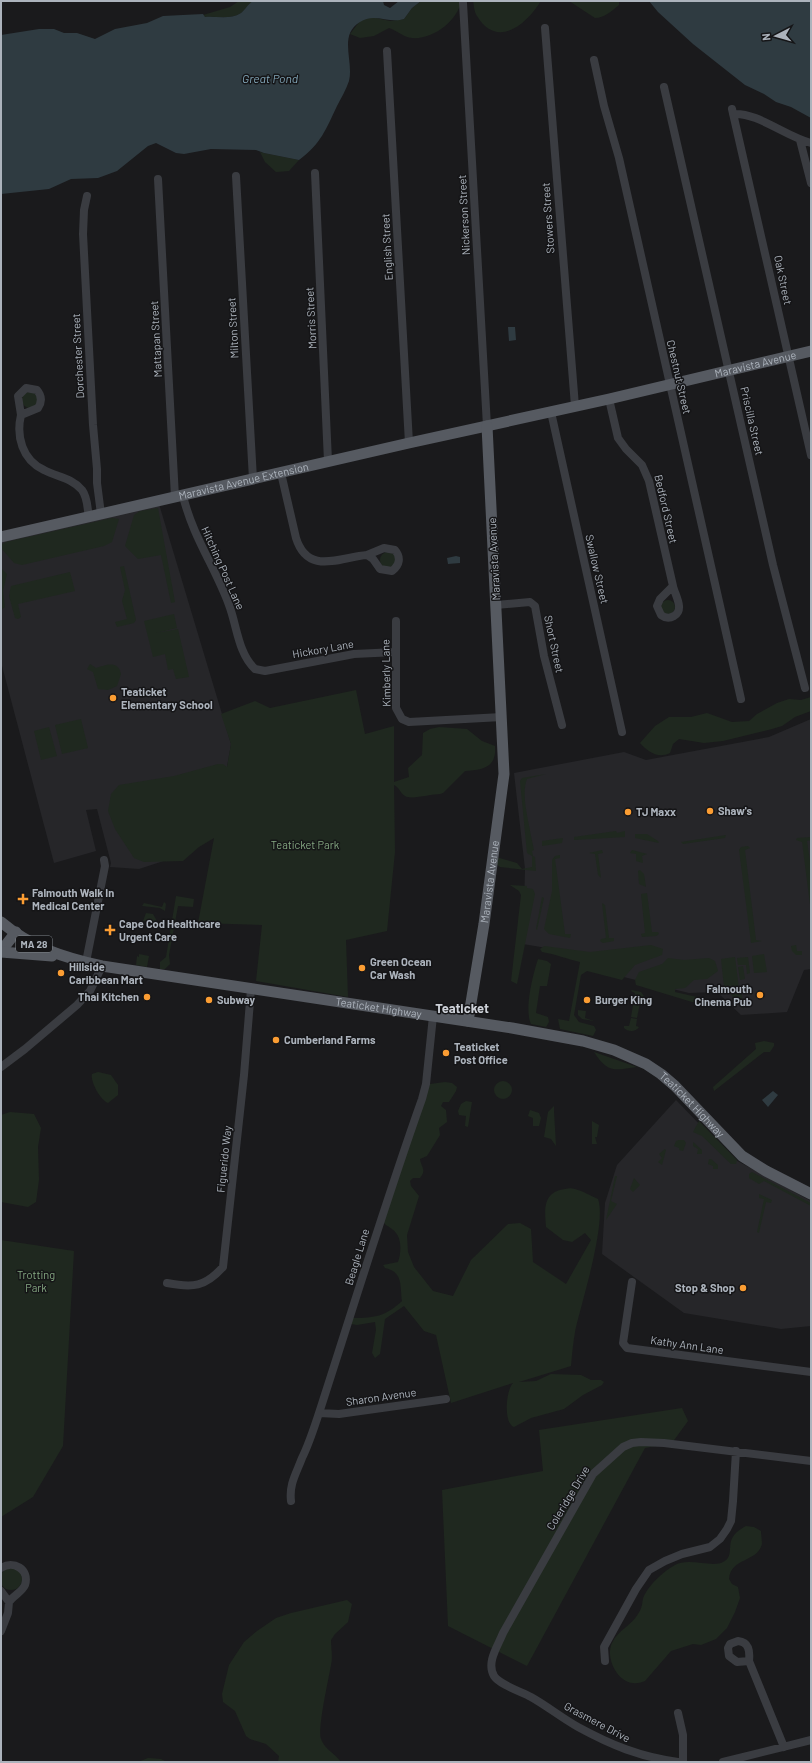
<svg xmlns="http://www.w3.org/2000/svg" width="812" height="1763" viewBox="0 0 812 1763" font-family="Barlow,sans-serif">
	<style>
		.built { fill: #262629 }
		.green { fill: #1f281f }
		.water { fill: #2f3b41 }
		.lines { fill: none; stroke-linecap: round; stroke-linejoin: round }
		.minor { stroke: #3a3c41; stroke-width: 8 }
		.major { stroke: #565a61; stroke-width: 11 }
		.poi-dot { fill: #fb9d33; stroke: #151517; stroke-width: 1.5 }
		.labels { text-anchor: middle; stroke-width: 3; stroke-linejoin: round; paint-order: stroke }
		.shield { fill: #151517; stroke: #7f848a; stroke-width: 1 }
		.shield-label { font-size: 10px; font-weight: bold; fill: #acb3bc }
		.street-label { font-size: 11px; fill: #acb3bc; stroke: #151517 }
		.poi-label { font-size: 11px; font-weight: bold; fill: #acb3bc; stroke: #151517; text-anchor: start }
		.park-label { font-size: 11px; fill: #85a882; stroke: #151517 }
		.water-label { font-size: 12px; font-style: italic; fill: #82a6b8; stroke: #151517 }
		.quarter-label { font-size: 13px; font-weight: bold; fill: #cdd1d8; stroke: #151517 }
	</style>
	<rect width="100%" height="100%" fill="#1a1a1c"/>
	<path class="built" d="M159 504 231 744 223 790 185 854 139 869 110 867 111 863 97 809 86 810 96 851 54 863 1 662V540Z
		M811 719V969L804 970 787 1012 741 1015 717 992 689 993 587 968 582 954 523 944 525 869 514 773 624 752 646 760 769 737Z
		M676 1100 732 1158 811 1201V1326L781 1329 684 1313 602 1254 605 1203 617 1165Z"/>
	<path class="green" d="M239 1H253C249 5 245 10 241 13 230 20 217 16 205 17L203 15 230 7Z
		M421 1H461C458 21 432 40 412 38 403 37 398 31 389 28L374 36 360 38 350 34 360 21 372 17 390 21 404 19 412 8Z
		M473 1H541C526 25 497 49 477 16 474 12 474 5 473 1Z
		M569 1H619V5C612 11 604 18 595 18Z
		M260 152 264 153 299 160 289 171 276 172 265 162Z
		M22 400a8 8 0 1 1 16 0a8 8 0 1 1-16 0Z
		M158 508 175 602 171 603 161 555 138 559 125 546 134 515 140 511Z
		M112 518 119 519 112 542 104 546 22 565 14 563 1 548V545L6 542Z
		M380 560a8 8 0 1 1 16 0a8 8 0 1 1-16 0Z
		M124 566 136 620 134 623 117 627 115 622 127 619 122 601 125 590 120 567Z
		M1 568 7 574 3 591 5 607 1 610Z
		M70 572 75 591 18 604 21 617 18 619 15 618 9 596 11 586Z
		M661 607a7 7 0 1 1 14 0a7 7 0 1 1-14 0Z
		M174 614 177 628 156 633 178 629 189 677 176 679 173 669 168 670 165 654 153 657 144 621Z
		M90 664 96 668C106 665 118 660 121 674L117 686 108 690 98 689 93 672 87 669Z
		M356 690 365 734 394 726V782L409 777 408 768 422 755 423 733 430 729 439 727 467 729 482 741 495 746C497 768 482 770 465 771L443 793 440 794C431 794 411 800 405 796 400 793 400 788 394 785L395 852 387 931 346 940 348 997 256 981 262 925 198 923 214 838 199 847 183 861 144 862 134 858 115 829 108 811 111 794 119 785 174 776 218 764H223L227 767 231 744 221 714 255 701 270 708Z
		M811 697V711L795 717 782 726 772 729 723 741 704 743 679 739 673 744 670 753C658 759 648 752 640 743L655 726 669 717H691L707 713 732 722 749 721 757 714 777 703 789 699 801 700Z
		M81 719 88 748 62 754 55 725Z
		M49 727 57 756 41 760 34 731Z
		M546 774 527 779C521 794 528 818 531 836L534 850 532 851 533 856 535 857 536 871 500 867 496 864V857L517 863 522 869 532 867V856L527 853 520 781 522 778Z
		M616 831 617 833 625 831V837L574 840V837Z
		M635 834H647L658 841 659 843 635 838Z
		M726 835 725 838 683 844 681 842Z
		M811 837V840L807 841 811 868V912L802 842 796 840 797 838Z
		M563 838 562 843 542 846V841Z
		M748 846 750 848 745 850 756 940 762 941 751 943 739 850 741 847Z
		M602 850 603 853 598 854 601 878 598 875 595 854 589 853Z
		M632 850 647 854 642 856 643 863 636 861V854L630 853Z
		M560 855V858L555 859 565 934H571L570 938 549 934 544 929 552 891V860L555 856Z
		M640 870 644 874 646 887 639 884 638 871Z
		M510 885 527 886V888L533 889 535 894 517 984 511 981 521 895 519 891Z
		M647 893 652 932H658L659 934 656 936 642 937 641 934 645 933 641 894Z
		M176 896 194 899 193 907 178 906 169 955 170 964 165 969H160V962L166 957Z
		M542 897 544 898 537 930 536 929Z
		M164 902 166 904 165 911 160 908 142 906 144 903 162 907Z
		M602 903 605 905 609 938H614V941L603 943 600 941 601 939 606 938Z
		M146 913 153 914 161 928 156 925V923L143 921Z
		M651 945 663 949 662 955 635 965 622 980 587 971 581 975 574 1015 579 1022 594 1026 596 1030 593 1036 560 1029 558 1019 569 1021 580 962C567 959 555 954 542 952L540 949 544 946 590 952Z
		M796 945 797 951H802V955H796L792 951 791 946Z
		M139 954 149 956 147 967 136 965 137 956 139 957Z
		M764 954 767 972 754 973 752 956Z
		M735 957 739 989H741L744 1009 724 987 721 959Z
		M748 957 750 973 747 974 746 965H738L737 958Z
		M668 958 684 960 709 958 715 961 718 971 707 979 694 980 685 988 675 989V992L697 997 702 1003 692 1002 636 985 635 980 639 972 662 964Z
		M538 959 547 961 551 964 547 986H540L536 1013 548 1017 549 1022 546 1027 531 1024C524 1010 533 974 538 959Z
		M743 966 745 979 740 980 738 967Z
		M632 990 641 992 644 996 641 998 637 1018 631 1017 635 993 631 991Z
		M578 1010 586 1011 585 1018 594 1021 582 1019 578 1015Z
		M631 1018 637 1019 636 1026 639 1027C636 1032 628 1032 624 1028V1026H629Z
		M764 1041 774 1043V1046L770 1052H764L714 1091 713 1087 756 1049 755 1043Z
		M594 1052 637 1067C615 1070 608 1074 594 1052Z
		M98 1072 111 1075 118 1085V1095L108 1103C100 1100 90 1081 92 1074Z
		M494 1090a9 9 0 1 1 18 0a9 9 0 1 1-18 0Z
		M445 1082 452 1083 457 1087 456 1091 449 1102H443L441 1106 446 1110 447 1122 439 1128 440 1135 427 1156 420 1159C421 1167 427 1170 420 1178H413L410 1181 411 1186 419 1196 407 1235 408 1252 414 1267 433 1291 453 1296 471 1260 508 1224 520 1223 531 1229 533 1262 566 1284 591 1240 585 1233 572 1242 563 1240 546 1227C545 1213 542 1195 560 1190 565 1189 570 1187 575 1189 583 1191 591 1196 598 1199 607 1223 581 1304 575 1332 573 1343 572 1355 571 1366L519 1382 536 1381 551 1374 581 1375 591 1380H601L604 1382 602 1385 583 1395 564 1409 531 1418 514 1427C503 1423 506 1390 513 1383L451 1403 436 1335 424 1331 404 1306 385 1319 380 1354 375 1358 372 1353 376 1330 375 1322 357 1325 351 1324 353 1318C375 1318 386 1316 402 1301 400 1285 403 1272 385 1268L383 1265 398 1262C401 1254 402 1240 396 1233 393 1228 387 1227 383 1222L430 1084Z
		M466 1101 472 1102 468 1127 465 1126 466 1116 459 1115 458 1111 461 1104Z
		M554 1106V1111L556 1146 551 1139 544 1137 548 1112Z
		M530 1110 539 1113 541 1118 539 1126H533V1118L528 1116Z
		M10 1112 34 1114 41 1128 38 1147 39 1180 36 1202 28 1207 1 1202V1115Z
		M592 1121 599 1125 597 1137H595L597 1144H592Z
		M699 1121 737 1160 736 1164H731L702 1136 693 1132Z
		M679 1140H684L686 1143 683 1151 679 1150V1148L674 1146 676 1141Z
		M693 1142 702 1150V1154H697L698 1149 693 1146Z
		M665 1149 666 1150 662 1165 658 1162 662 1158 659 1154Z
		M709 1159H711L718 1165V1169H713V1166L708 1164Z
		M752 1172 811 1203V1206L764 1181 759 1184 749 1178V1174Z
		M615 1176H617L611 1201 617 1204 606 1220Z
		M634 1178 640 1185 633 1192 630 1189Z
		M759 1194 772 1200 771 1203 766 1202 759 1233 757 1232 764 1199 759 1198Z
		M1 1240 74 1251 63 1446 33 1497 1 1517Z
		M682 1408 688 1421 672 1443 645 1448 527 1666 448 1626 442 1490 543 1471 539 1430Z
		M746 1526 754 1527 761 1531C761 1534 762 1540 762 1544 757 1563 731 1557 729 1579L732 1584 738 1587 740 1598 735 1612 727 1628 716 1639 701 1645 693 1644 671 1651 645 1681C642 1682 637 1684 633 1683 617 1682 605 1657 612 1643 618 1630 631 1626 638 1614 644 1606 641 1600 645 1594 651 1583 664 1571 675 1565 689 1557 712 1568 723 1562 732 1558 729 1549 731 1541 733 1534 740 1529 746 1526Z
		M0 1579a11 11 0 1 1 22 0a11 11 0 1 1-22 0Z
		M347 1600 352 1604 348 1622 335 1634 331 1640C331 1648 333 1657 331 1665 329 1677 317 1730 321 1739 325 1750 335 1753 341 1762H278L279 1756 266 1744 250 1739 246 1736 235 1711 223 1702 222 1694 229 1665 244 1642 257 1631 276 1618 291 1613Z
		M148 1758 161 1759 167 1762H138Z"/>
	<path class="water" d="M253 1H383L384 5 390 8 399 1H421L412 8 404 19C389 24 374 12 360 22 338 35 354 61 349 81 346 90 341 98 337 106 326 129 321 144 299 160L264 153 256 150 211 149 184 154 176 153 156 143 148 146 117 171 98 178 71 179 49 189 1 194V35L39 29H54L64 33H77L95 39 115 29 147 23 163 16 203 14 205 17C217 16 230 20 241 13 245 10 248 4 253 1Z
		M649 1H811V118L791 107 776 102 764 94 745 85 693 44 658 12Z
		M508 327H515L516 340 509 341Z
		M456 556 460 557V563L448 564 447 558Z
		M773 1091 778 1095 768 1107 762 1100Z"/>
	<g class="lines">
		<path class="minor" d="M463 3 487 426
			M545 28 575 406
			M387 51 409 443
			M594 60 604 106 619 158 741 699
			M664 87 773 565 805 688
			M732 109 811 455
			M733 114C757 112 785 136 811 143
			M800 140 811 183
			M315 173 328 461
			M236 176 253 479
			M158 179 175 497
			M87 196 84 210 83 234 93 425 97 469V483L101 514
			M26 388 37 390C42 396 42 402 38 408L21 415 18 396Z
			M609 399 618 438 626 449 642 465 649 481 673 586
			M551 412 622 732
			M21 415C16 436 22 460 44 470 57 477 72 478 82 490 88 498 87 508 89 517
			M281 473 296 538C308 576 340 557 367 555
			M183 496C193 537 215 567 229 605 237 626 238 653 255 669L265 671 354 654 396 652
			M384 548 395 550C401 557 400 565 392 571L380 569 373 559 367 555Z
			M673 586C675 595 685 610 674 616 669 619 665 618 661 615L657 606 660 599Z
			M496 605 530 602 535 606 544 656 562 725
			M396 621V708L402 719 409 722 502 717
			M86 962 105 866 104 860
			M1 1067 25 1049 77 1005 90 991 102 966
			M632 1282 623 1343 627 1348 811 1372
			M167 1283C193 1288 205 1287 223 1267L244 1075 251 989
			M319 1413 339 1414 446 1399
			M291 1501C289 1484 296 1474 302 1458 309 1444 314 1428 319 1413 353 1308 385 1203 422 1099L426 1084 433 1016
			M1 1568C13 1560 30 1569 25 1585 22 1592 14 1595 9 1602L1 1591
			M1 1631 8 1613 9 1602
			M738 1641C749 1642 750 1651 749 1661L737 1662 729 1656 728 1648 730 1644Z
			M605 1661 604 1647 636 1589 649 1570 665 1561 682 1554 710 1547 720 1539 727 1529 731 1521 733 1501 736 1451
			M749 1661 784 1747
			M678 1713 683 1735V1762
			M678 1762C640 1757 611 1745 578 1727 562 1718 547 1706 531 1697 522 1692 500 1685 494 1676 486 1662 498 1646 503 1633L593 1474 623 1447 632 1443 641 1442 664 1443 811 1461
			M723 1762 811 1740"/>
		<g class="major">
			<path id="s1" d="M1 537 409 443 609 399 811 351"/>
			<path id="s2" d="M1 922C30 947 65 958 102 966L512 1028 583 1041 614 1050 646 1064 661 1074 675 1086 742 1156 766 1171 811 1194"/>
			<path d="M1 951 16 932"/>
			<path d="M1 952 52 956"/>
			<path id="s3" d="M468 1021 484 924 504 774 487 426"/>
		</g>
	</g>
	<g class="poi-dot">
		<circle cx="113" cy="698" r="4"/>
		<circle cx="710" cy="811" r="4"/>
		<circle cx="628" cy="812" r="4"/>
		<path d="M21 893h4v4h4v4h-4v4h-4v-4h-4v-4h4z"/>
		<path d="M108 924h4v4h4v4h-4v4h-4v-4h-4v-4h4z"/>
		<circle cx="362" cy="968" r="4"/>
		<circle cx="61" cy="973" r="4"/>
		<circle cx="760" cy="995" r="4"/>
		<circle cx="147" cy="997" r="4"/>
		<circle cx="209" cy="1000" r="4"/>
		<circle cx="587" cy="1000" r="4"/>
		<circle cx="276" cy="1040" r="4"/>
		<circle cx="446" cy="1053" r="4"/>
		<circle cx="743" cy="1288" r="4"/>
	</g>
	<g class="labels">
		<rect class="shield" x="16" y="936" width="36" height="16" rx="3"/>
		<g class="shield-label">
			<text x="34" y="948">MA 28</text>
		</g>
		<g class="street-label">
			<text transform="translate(464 215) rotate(-93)" y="4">Nickerson Street</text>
			<text transform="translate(548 218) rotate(-94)" y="4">Stowers Street</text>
			<text transform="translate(387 247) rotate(-93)" y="4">English Street</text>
			<text transform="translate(783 280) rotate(78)" y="4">Oak Street</text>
			<text transform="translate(311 318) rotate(-93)" y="4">Morris Street</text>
			<text transform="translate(233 328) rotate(-93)" y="4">Milton Street</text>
			<text transform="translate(156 339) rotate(-93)" y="4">Mattapan Street</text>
			<text transform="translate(78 356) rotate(-93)" y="4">Dorchester Street</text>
			<text dy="4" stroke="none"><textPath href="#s1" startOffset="774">Maravista Avenue</textPath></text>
			<text transform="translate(679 377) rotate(77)" y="4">Chestnut Street</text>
			<text transform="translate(752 421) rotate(77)" y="4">Priscilla Street</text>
			<text dy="4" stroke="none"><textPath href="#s1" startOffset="249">Maravista Avenue Extension</textPath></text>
			<text transform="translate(666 509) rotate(77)" y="4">Bedford Street</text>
			<text transform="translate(494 559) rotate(-93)" y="4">Maravista Avenue</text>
			<text transform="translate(223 568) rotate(66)" y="4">Hitching Post Lane</text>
			<text transform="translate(597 569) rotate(77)" y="4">Swallow Street</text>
			<text transform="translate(554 644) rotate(78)" y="4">Short Street</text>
			<text transform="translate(323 649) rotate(-10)" y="4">Hickory Lane</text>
			<text transform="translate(386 673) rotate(-91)" y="4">Kimberly Lane</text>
			<text dy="4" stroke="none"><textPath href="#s3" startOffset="141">Maravista Avenue</textPath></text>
			<text dy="4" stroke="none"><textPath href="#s2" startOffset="391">Teaticket Highway</textPath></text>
			<text dy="4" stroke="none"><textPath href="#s2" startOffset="727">Teaticket Highway</textPath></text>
			<text transform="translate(224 1159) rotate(-84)" y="4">Figuerido Way</text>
			<text transform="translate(357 1257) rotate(-73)" y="4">Beagle Lane</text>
			<text transform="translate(687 1345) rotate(8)" y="4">Kathy Ann Lane</text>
			<text transform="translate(381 1397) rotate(-8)" y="4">Sharon Avenue</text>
			<text transform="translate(568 1498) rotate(-59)" y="4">Coleridge Drive</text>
			<text transform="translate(597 1722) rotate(28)" y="4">Grasmere Drive</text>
		</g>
		<g class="poi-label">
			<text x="121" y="696">Teaticket<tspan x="121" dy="13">Elementary School</tspan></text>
			<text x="718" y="815">Shaw's</text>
			<text x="636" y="816">TJ Maxx</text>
			<text x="32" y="897">Falmouth Walk In<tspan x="32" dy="13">Medical Center</tspan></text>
			<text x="119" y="928">Cape Cod Healthcare<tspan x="119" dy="13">Urgent Care</tspan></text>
			<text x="370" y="966">Green Ocean<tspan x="370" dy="13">Car Wash</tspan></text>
			<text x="69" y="971">Hillside<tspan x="69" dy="13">Caribbean Mart</tspan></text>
			<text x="752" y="993" text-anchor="end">Falmouth<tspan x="752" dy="13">Cinema Pub</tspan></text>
			<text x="139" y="1001" text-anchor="end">Thai Kitchen</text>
			<text x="217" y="1004">Subway</text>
			<text x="595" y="1004">Burger King</text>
			<text x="284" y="1044">Cumberland Farms</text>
			<text x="454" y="1051">Teaticket<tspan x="454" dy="13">Post Office</tspan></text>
			<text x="735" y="1292" text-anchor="end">Stop &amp; Shop</text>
		</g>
		<g class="park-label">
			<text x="305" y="849">Teaticket Park</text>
			<text x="36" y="1279">Trotting<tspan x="36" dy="13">Park</tspan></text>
		</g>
		<g class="water-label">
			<text x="270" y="83">Great Pond</text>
		</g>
		<g class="quarter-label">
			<text x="462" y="1013">Teaticket</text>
		</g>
	</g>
	<rect width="812" height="1763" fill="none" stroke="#acb3bc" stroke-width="4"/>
	<g transform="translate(776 36) rotate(264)" stroke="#151517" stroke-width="3" paint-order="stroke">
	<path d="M0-3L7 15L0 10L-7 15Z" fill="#acb3bc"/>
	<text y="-6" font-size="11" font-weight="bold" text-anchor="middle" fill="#acb3bc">N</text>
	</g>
</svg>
